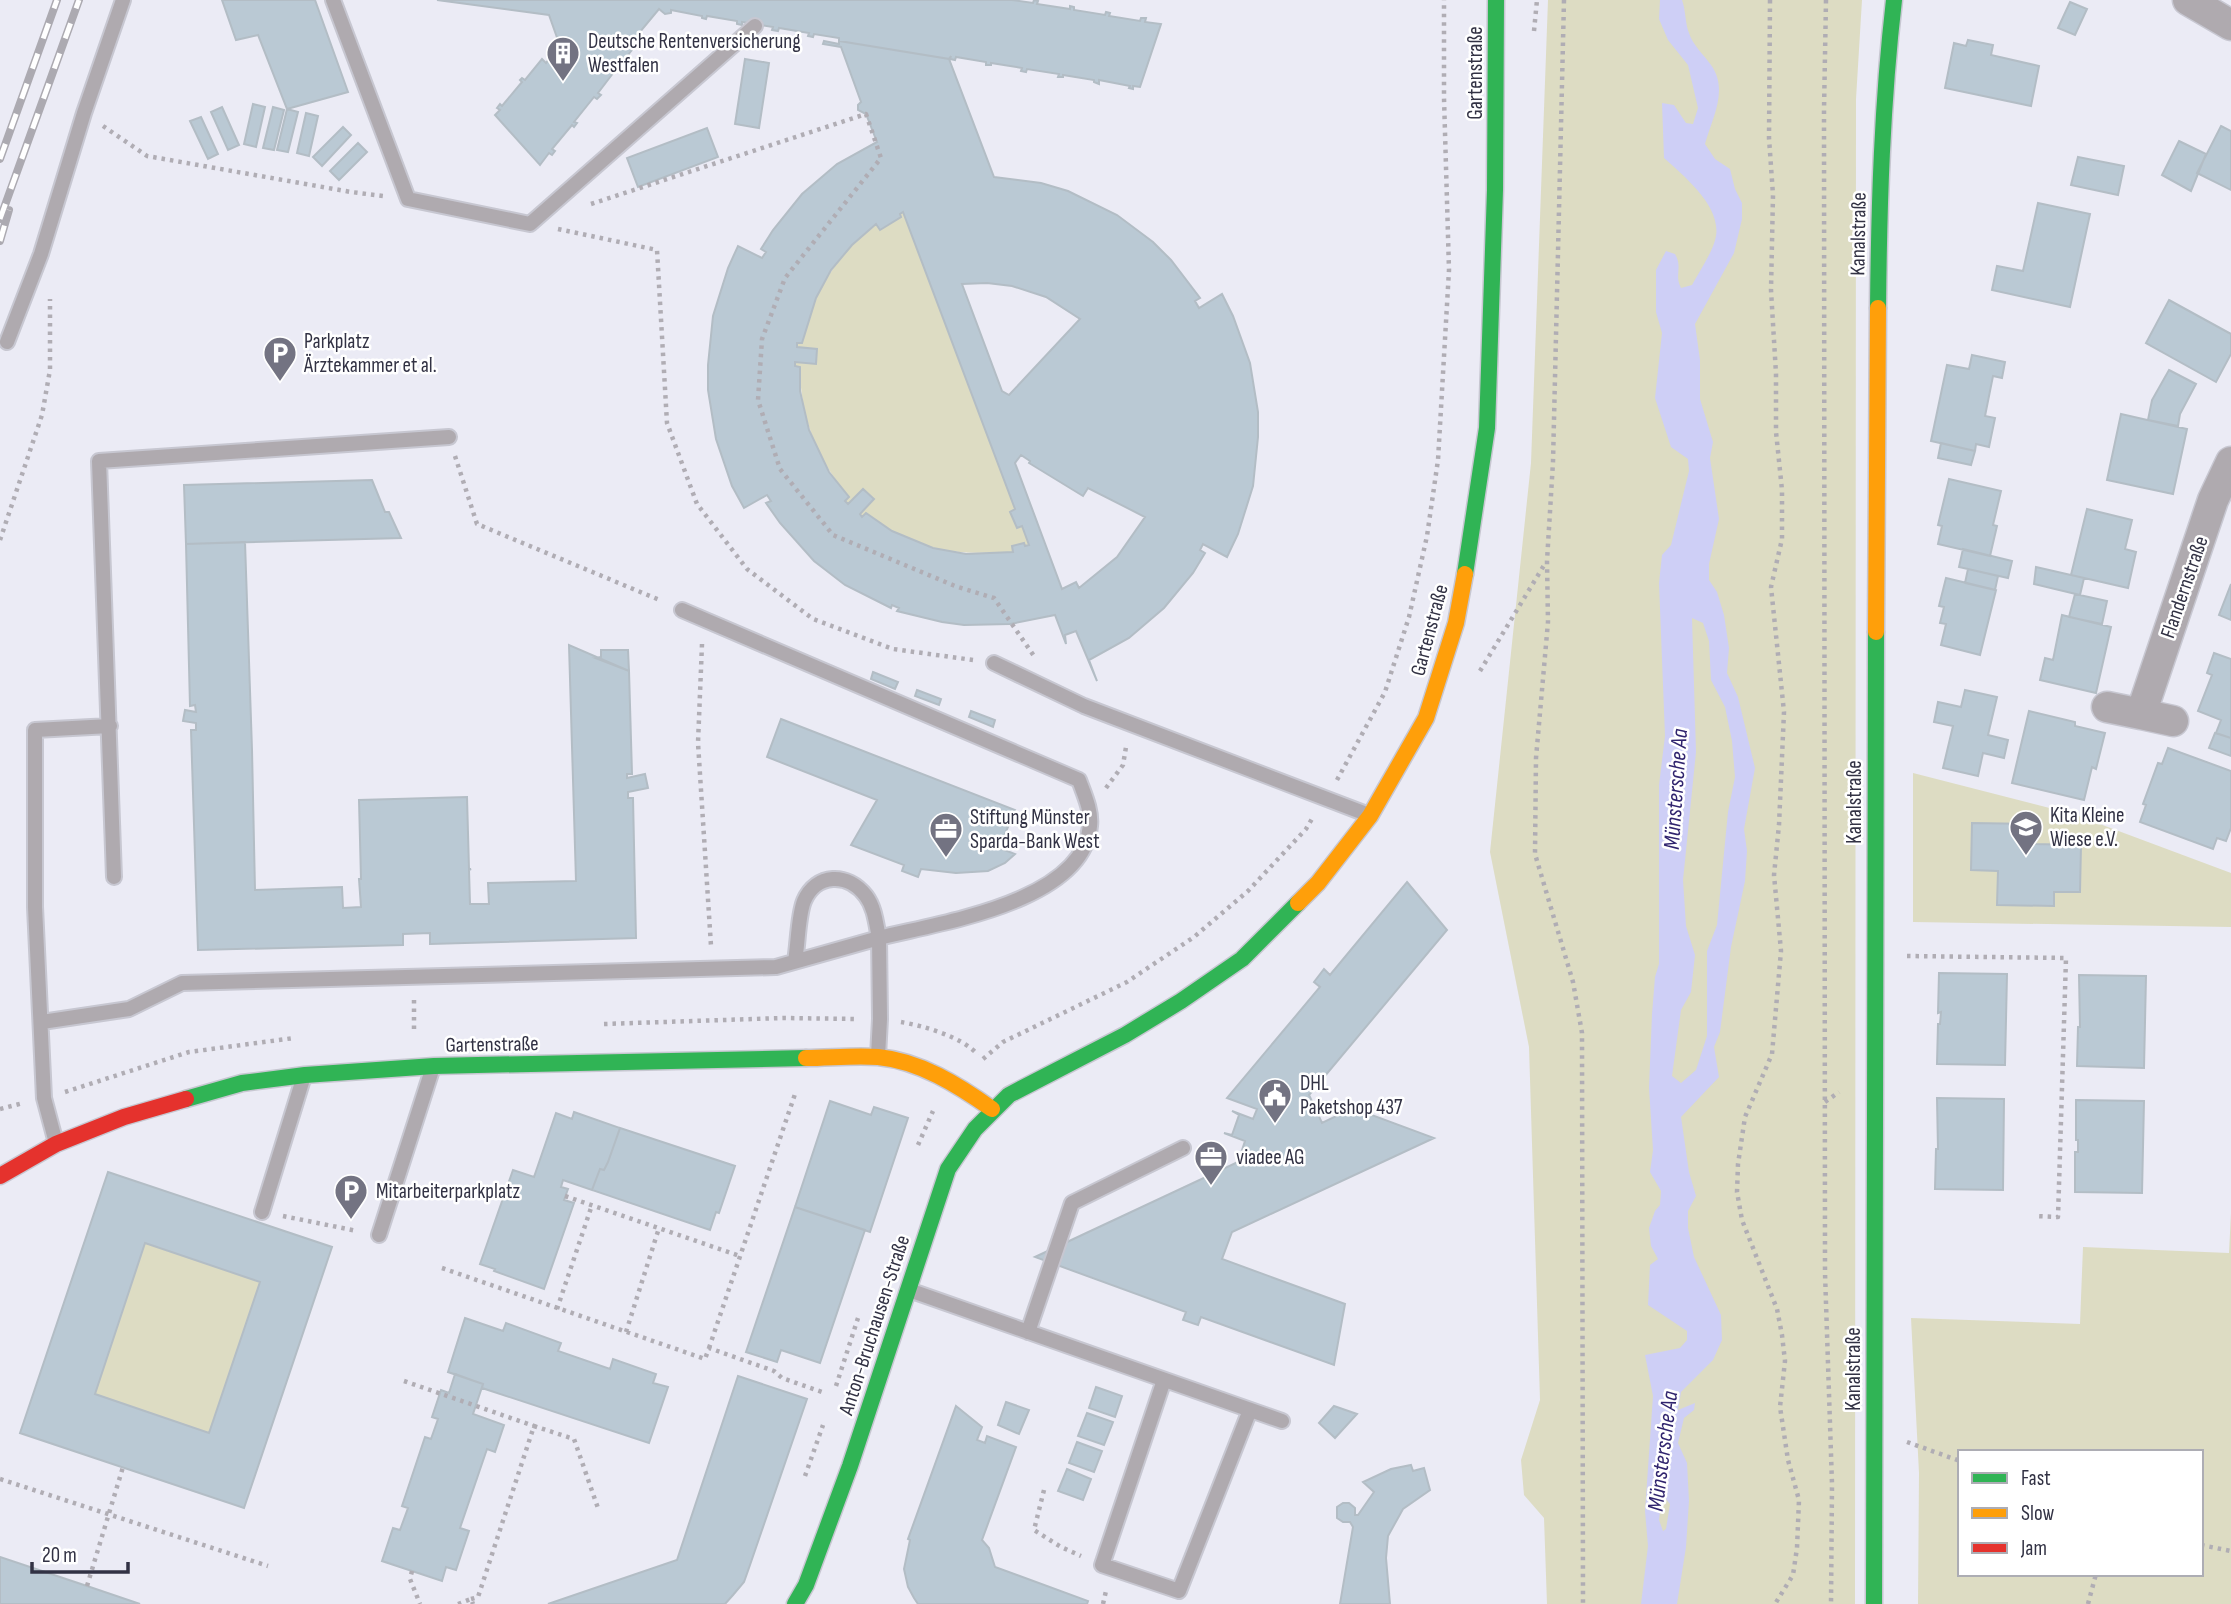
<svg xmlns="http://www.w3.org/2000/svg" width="2231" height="1604" viewBox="0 0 2231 1604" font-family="'Sofia Sans Condensed',sans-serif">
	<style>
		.green { fill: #dddcc3; fill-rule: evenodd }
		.water { fill: #cecff6; fill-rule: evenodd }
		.building { fill: #bac9d4; stroke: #b3bdc5; stroke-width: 2; fill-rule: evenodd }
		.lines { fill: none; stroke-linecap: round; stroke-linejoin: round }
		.lane-casing { stroke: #c7c7d1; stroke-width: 18 }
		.street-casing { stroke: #c7c7d1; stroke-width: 33 }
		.fast-casing { stroke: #c7c7d1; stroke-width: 19 }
		.slow-casing { stroke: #c7c7d1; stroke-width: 19 }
		.jam-casing { stroke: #c7c7d1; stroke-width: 19 }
		.path { stroke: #b0adb4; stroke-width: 4.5; stroke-dasharray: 3.5 5; stroke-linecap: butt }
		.lane { stroke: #afaaaf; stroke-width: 14 }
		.street { stroke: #afaaaf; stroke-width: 30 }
		.fast { stroke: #30b455; stroke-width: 16 }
		.slow { stroke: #ff9f0a; stroke-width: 16 }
		.jam { stroke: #e5322d; stroke-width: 16 }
		.rail-casing { stroke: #acaab1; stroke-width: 8 }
		.rail { stroke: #fff; stroke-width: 5; stroke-dasharray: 16; stroke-linecap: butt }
		.labels { text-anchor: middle; stroke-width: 5; stroke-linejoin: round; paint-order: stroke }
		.poi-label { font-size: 21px; fill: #323244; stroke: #fff; text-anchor: start }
		.street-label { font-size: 21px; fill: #323244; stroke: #fff }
		.water-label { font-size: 23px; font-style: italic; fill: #30246e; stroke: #fff }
	</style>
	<rect width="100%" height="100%" fill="#ebebf5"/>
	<path class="green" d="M1548 0H1862L1856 99 1855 1604H1547L1544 1518 1524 1495 1521 1460 1540 1400 1529 1047 1490 852 1531 463Z
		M903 212 1015 509 1010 512 1017 527 1022 526 1029 545 1025 546 1024 543 1012 546 1013 552C952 555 917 552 866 513L862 517 860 514 873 498 863 489 848 504 845 501 849 497C817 459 800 417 800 367L795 366V362L816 363 817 350 797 347V343H802C812 294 836 255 876 224L880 230 901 217 900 214Z
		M1913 773 2073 814 2231 873V927L1913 922Z
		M2231 1213V1604H1918L1919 1473 1911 1318 2080 1324 2083 1247 2229 1253ZM1960 1452H2201V1574H1960Z
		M145 1243 260 1282 209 1433 95 1394Z"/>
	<path class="water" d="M1660 0H1682C1686 11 1685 23 1689 33 1692 44 1704 55 1711 65 1729 90 1712 118 1705 144L1715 159 1730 169 1735 189 1742 203V219L1734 253 1695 324 1700 360V399L1713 442 1710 458 1719 519 1709 564V580L1717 592 1724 615 1729 648 1727 673 1738 697 1755 768 1744 829 1747 851 1745 881 1731 947 1720 1032 1714 1047 1719 1077 1681 1117 1689 1172 1696 1196 1688 1211V1228L1694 1257 1721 1315 1722 1340 1713 1360 1681 1392 1678 1410 1695 1403 1694 1410 1684 1418 1678 1443 1687 1463 1689 1501 1686 1547 1677 1604H1641L1648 1546 1645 1511 1653 1396 1645 1355 1680 1348 1687 1340V1331L1648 1305 1650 1265 1658 1259 1651 1246 1649 1228 1655 1211 1660 1205 1661 1191 1650 1172 1653 1150 1649 1088 1652 1014 1655 977 1659 964V785L1665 736 1659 583 1662 555 1671 545 1689 471 1688 459 1671 447 1655 398 1662 333 1656 312V270L1666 251 1675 254C1683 267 1674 275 1681 288L1692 285C1700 270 1713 252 1716 236 1721 206 1684 176 1664 158L1662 103 1674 105 1686 123 1693 124 1698 108 1688 65 1668 40 1659 19ZM1692 618 1703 623 1709 641 1711 680 1725 707 1732 741 1735 777 1728 812 1717 925 1707 951V1036L1696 1070 1681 1083 1672 1076 1681 1010 1691 992 1695 955 1686 926 1683 880 1696 752ZM1666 1499 1670 1504 1666 1529 1663 1531 1659 1520 1661 1502Z"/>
	<path class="building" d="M222 0H315L348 92 287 109 258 35 236 40Z
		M437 0H1012L1033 3 1034 0 1038 1 1037 4 1070 9V6L1074 7V10L1105 15 1106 12 1110 13 1109 16 1140 21 1141 18H1146L1145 22 1161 24 1140 87 1133 86V89L1129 88 1130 86 1099 80V84L1094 82V80L1063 75V77H1058L1059 74 1027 69 1026 72 1021 71 1022 68 991 63V65H986V62L956 57 955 60 950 59 951 56 949 59 839 41V38L814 34 813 37 808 36 809 33 779 28 778 31 772 30 773 27 742 22V25L737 24V21L707 16 706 19 702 18V16L671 10V13L665 14 659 9 639 33 646 38 643 42 640 40 620 65 623 67 620 70 617 68 598 93 601 95 597 99 594 97 574 122 577 123 574 127 572 125 552 149 555 151 552 155 549 153 540 165 495 115 500 110 497 108 500 104 502 106 522 82 520 80 522 78 525 80 542 59 546 63 560 46 549 15Z
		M2070 2 2087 9 2075 35 2058 28Z
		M1968 40 1993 45 1991 55 2039 66 2031 106 1945 88 1954 43 1966 46Z
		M824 41 839 44V41L949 59 994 177 1041 183 1068 191 1117 215 1153 242 1171 260 1200 298 1195 301 1199 308 1222 294 1233 316 1250 363 1258 412V437L1253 486 1238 534 1227 557 1203 544 1200 550 1205 553 1193 573 1164 608 1129 638 1089 660 1097 681 1076 631 1065 635 1066 644 1055 615 1010 624 964 625 942 622 897 611 899 608 892 605 891 608 845 585 814 561 780 523 766 503 771 501 767 495 744 508 732 486 716 439 708 390V365L713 316 728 268 738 246 762 258 766 252 761 249 773 230 802 194 837 164 877 142 866 114 858 110V105L861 102 841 47 823 44ZM903 212 1015 509 1010 512 1017 528 1022 526 1029 545 1025 546 1024 543 1012 546 1013 552 966 554 933 548 892 531 866 513 862 517 860 514 874 499 863 489 848 504 845 501 849 497 829 472 809 430 800 391V367L795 366V362L816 364 817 349 797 347V343H802L816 298 831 270 852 245 876 224 880 230 901 217 900 214ZM987 283 1012 286 1046 297 1080 319 1009 395 1002 391 962 284ZM1021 455 1030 461 1029 463 1083 496 1088 488 1145 517 1117 557 1079 588 1076 582 1062 589 1015 463Z
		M745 59 769 63 759 128 735 124Z
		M253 104 265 107 256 147 244 144Z
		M222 107 239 145 228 150 211 112Z
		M273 107 284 110 274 150 263 148Z
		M287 109 298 112 288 152 277 150Z
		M306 113 318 116 309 156 297 153Z
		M201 117 218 154 208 159 190 121Z
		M2221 126 2231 131V190L2197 173Z
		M343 127 351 135 322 166 313 157Z
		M707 128 718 157 638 187 627 158Z
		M2179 141 2206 154 2191 191 2162 175Z
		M358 143 367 152 339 180 330 171Z
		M2078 157 2124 166 2118 195 2071 185Z
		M2038 203 2090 214 2070 307 1992 290 1997 266 2023 271Z
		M2169 300 2231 334V354L2216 382 2146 343Z
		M1972 355 2005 362 2002 378 1993 376 1985 416 1995 418 1989 447 1976 444 1975 451 1931 441 1947 365 1969 369Z
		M2169 370 2196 384 2180 414 2178 426 2148 420 2152 400Z
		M2121 414 2187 429 2173 494 2107 480Z
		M1941 443 1975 451 1971 465 1938 458Z
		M1949 479 2001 491 1993 525 1997 526 1990 556 1938 544 1942 526 1938 525Z
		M372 480 385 512H389L401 538 186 544 184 485Z
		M2087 509 2132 520 2125 549 2136 552 2128 588 2071 575Z
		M245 542 252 750 255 890 342 887 343 908 361 907 359 879H361L359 800 467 797 469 869H471L469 870 470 904H489L488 883 576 881 569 645 629 671 632 774H627V778L645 774 648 788 628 792V798H633L636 938 430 944V933L403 934V945L198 950 191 730H196V723L183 721 185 710 196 712 195 705 190 706 186 544Z
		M1963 549 2012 561 2008 578 1959 567Z
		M2036 567 2084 578 2080 595 2034 584Z
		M1968 569 1998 576 1995 590 1965 583Z
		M1946 578 1996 590 1980 655 1941 645 1946 624 1940 623 1944 607 1939 606Z
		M2231 584V620L2219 615Z
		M2075 594 2107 601 2102 624 2069 617Z
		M2062 615 2111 627 2096 693 2040 680 2045 658 2053 660Z
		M601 650H628L629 671 595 658 601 657Z
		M2214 653 2231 659V738L2216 733 2221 720 2198 711 2212 675 2207 673Z
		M873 672 898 682 895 689 871 679Z
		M917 690 941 699 939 705 915 696Z
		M1965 690 1997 697 1988 735 2008 740 2004 758 1983 753 1978 776 1943 768 1953 726 1934 722 1938 702 1961 707Z
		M971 711 995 720 993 727 969 717Z
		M2029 711 2075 722V726L2105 733 2096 769 2092 767 2084 800 2012 783Z
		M781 719 1015 810 1003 839 998 837 995 843 1004 847 1002 849 1015 854 1005 863 988 871 956 873 921 869 918 877 902 871 904 865 851 845 877 800 767 757Z
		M2215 733 2231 738V756L2209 748Z
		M2168 748 2231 771V828L2226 841 2217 838 2213 849 2140 822 2146 805 2143 804 2158 763 2162 764Z
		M1972 823 2033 824V844L2081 845 2080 892H2054V906L1997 905 1998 871 1971 870Z
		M1407 882 1447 930 1309 1095 1322 1123 1353 1108 1434 1138 1232 1232 1222 1259 1345 1304 1334 1365 1201 1317 1198 1325 1183 1320 1186 1312 1035 1257 1238 1162 1245 1141 1224 1133 1232 1135 1239 1115 1232 1111 1253 1119 1257 1109 1227 1098 1320 987 1314 982 1324 969 1330 975Z
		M1939 973 2007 974 2005 1065 1937 1064 1938 1024H1940L1941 1012 1938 1013Z
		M2079 975 2146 976 2144 1068 2077 1066 2078 1027H2080Z
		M1937 1098 2004 1099 2003 1190 1935 1189 1936 1149H1938Z
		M2076 1100 2144 1101 2142 1193 2075 1192V1152H2078V1140H2076Z
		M830 1101 871 1115 874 1107 908 1118 870 1232 795 1207Z
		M574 1112 620 1128 608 1162 604 1170 600 1169 592 1190 563 1180 561 1187 568 1189 564 1200 574 1203 544 1289 494 1271 495 1269 480 1264 513 1170 534 1177 556 1113 572 1119Z
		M620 1128 735 1166 719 1213 716 1212 710 1230 592 1190 600 1169 604 1170 608 1162Z
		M108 1172 332 1247 244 1508 20 1433ZM145 1243 260 1282 209 1433 95 1394Z
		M795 1207 865 1230 820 1363 781 1350 777 1362 746 1352Z
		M465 1318 503 1331 506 1323 561 1343 558 1351 610 1369 613 1359 656 1374 653 1383 668 1387 649 1443 482 1388 483 1384 448 1372Z
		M455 1374 483 1384 473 1414 504 1425 495 1452 487 1449 460 1528 469 1531 456 1570 446 1567 442 1581 382 1561 393 1528 400 1530 408 1508 402 1506 425 1437 431 1439 438 1419 432 1417 441 1390 449 1393Z
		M738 1376 807 1399 750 1565 744 1582 733 1595 725 1604H548L677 1560Z
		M1096 1387 1122 1396 1115 1417 1089 1408Z
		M1006 1402 1029 1410 1019 1434 998 1425Z
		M956 1406 982 1427 977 1440 985 1443 987 1436 1016 1447 982 1540 989 1548 995 1567 1088 1601 1087 1604H918L914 1598 908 1587 904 1569 910 1540 908 1539Z
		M1334 1406 1357 1414 1335 1438 1319 1423Z
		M1087 1413 1113 1422 1104 1445 1078 1436Z
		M1077 1442 1102 1451 1094 1472 1069 1463Z
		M1411 1465 1413 1471 1424 1468 1430 1490 1403 1509 1388 1536 1386 1558 1390 1604H1340L1353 1527 1350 1522H1343L1337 1518V1507L1343 1503H1349L1355 1508V1515H1358L1374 1492 1363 1482 1391 1469Z
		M1067 1469 1091 1479 1083 1500 1058 1491Z
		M0 1557 87 1586 140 1604H0Z"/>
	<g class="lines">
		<defs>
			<path id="lane" d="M333 0 408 199 530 224 755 26
				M7 342 41 254 84 113 123 0
				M682 610 1079 780C1084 794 1092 811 1090 826 1083 903 937 923 879 938 876 924 875 908 866 896 848 872 816 873 804 901 798 916 798 945 795 961
				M994 663 1084 706 1369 815
				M114 877 99 461 449 437
				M42 1022 129 1009 182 983 776 967 879 938 880 1019 878 1056
				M56 1143 44 1098 35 907V730L110 726
				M262 1212 303 1079
				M379 1235 432 1070
				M909 1290 1282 1421
				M1028 1332 1072 1203 1183 1148
				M1164 1380 1102 1565 1179 1591 1250 1410"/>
			<path id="street" d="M2188 0 2231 25
				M2107 707 2141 714 2213 500 2231 462
				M2141 714 2173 721"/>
			<path id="fast" d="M1878 308C1879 205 1882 103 1894 0
				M1465 574 1487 428 1495 190 1496 0
				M186 1099 242 1083 305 1075 434 1066 806 1058
				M795 1604 806 1585 850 1466 948 1169 975 1129 1009 1095 1125 1035 1181 1001 1242 959 1298 903
				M1874 1604 1876 632"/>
			<path id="slow" d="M1876 632 1878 308
				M1298 903 1318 883 1370 816 1426 718 1456 623 1465 574
				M806 1058C829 1058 855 1055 878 1057 920 1061 958 1085 992 1109"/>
			<path id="jam" d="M0 1176 56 1144 124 1117 186 1099"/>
		</defs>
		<use href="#lane" class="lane-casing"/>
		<use href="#street" class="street-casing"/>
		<use href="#fast" class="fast-casing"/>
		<use href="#slow" class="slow-casing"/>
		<use href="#jam" class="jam-casing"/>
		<path class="path" d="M1564 0 1553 462 1547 561 1548 622 1536 758 1535 854 1573 982 1582 1033 1583 1604
			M1770 0 1769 138 1773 195 1771 290 1776 374V432L1782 490V539L1771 587 1784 712 1779 825 1774 875 1781 951 1772 1054 1745 1117 1738 1164 1737 1192 1742 1220 1777 1309 1782 1335 1785 1361 1780 1407 1788 1460 1799 1500 1797 1548 1793 1575 1775 1604
			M1826 0 1824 110 1825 1273 1832 1484 1831 1604
			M1534 31 1537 0
			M103 126 147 156 351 192 383 196
			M591 204 866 114 881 158 785 278 762 339 758 400 780 469 833 535 955 586 994 598 1034 656
			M558 229 657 250 667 423 697 504 747 569 813 619 893 649 973 660
			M455 456 477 524 662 601
			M0 540 42 415 50 370V299
			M702 644 698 743 711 946
			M1480 671 1546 562
			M1337 780 1385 692 1409 617 1427 536 1438 460 1449 270 1444 98V0
			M1106 788 1123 765 1126 747
			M1907 956 2066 958 2058 1217 2035 1216
			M414 1000V1030
			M901 1022C924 1026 963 1037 978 1055
			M604 1024 783 1018 857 1019
			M983 1059 1003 1042 1127 982 1194 937 1248 891 1306 829 1313 817
			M65 1092 189 1052 294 1038
			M1825 1102 1839 1092
			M0 1109 23 1103
			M918 1145 933 1111
			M565 1196 740 1256
			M283 1216 357 1231
			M442 1268 705 1359 709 1348 774 1371 782 1378 825 1393
			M557 1309 592 1205
			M626 1332 659 1228
			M709 1348 795 1094
			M404 1381 534 1426
			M836 1386 858 1318
			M1907 1442 1960 1461
			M805 1476 823 1425
			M0 1479 268 1566
			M1044 1490 1034 1530 1061 1547 1081 1556
			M2201 1545 2231 1551
			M412 1571 410 1579 420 1604
			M87 1586 123 1467
			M471 1599 478 1597 534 1426 574 1439 599 1511
			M458 1604 471 1599 473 1604
			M1103 1604 1106 1591
			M2088 1604 2096 1574"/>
		<use href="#lane" class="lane"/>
		<use href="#street" class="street"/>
		<use href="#fast" class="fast"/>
		<use href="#slow" class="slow"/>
		<use href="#jam" class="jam"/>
		<defs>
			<path id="rail" d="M0 159 57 0
				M0 219 79 0
				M0 241 9 210"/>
		</defs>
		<use href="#rail" class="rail-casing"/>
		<use href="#rail" class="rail"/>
	</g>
	<defs>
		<symbol id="building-pin" viewBox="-11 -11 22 30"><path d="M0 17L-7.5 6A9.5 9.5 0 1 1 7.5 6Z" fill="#737382" stroke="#fff"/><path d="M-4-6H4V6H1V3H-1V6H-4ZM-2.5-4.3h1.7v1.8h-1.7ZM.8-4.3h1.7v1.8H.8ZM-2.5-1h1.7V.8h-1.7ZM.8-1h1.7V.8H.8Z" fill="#fff"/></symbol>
		<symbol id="parking-pin" viewBox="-11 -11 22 30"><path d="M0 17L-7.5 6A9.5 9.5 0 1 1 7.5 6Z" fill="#737382" stroke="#fff"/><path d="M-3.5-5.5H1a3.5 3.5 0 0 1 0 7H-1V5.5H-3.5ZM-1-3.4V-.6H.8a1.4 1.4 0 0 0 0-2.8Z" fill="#fff"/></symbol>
		<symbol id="school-pin" viewBox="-11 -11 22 30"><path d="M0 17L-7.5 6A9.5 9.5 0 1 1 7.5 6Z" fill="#737382" stroke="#fff"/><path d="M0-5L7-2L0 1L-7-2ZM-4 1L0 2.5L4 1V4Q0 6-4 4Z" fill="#fff"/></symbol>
		<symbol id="office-pin" viewBox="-11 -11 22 30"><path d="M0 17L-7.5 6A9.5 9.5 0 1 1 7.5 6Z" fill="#737382" stroke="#fff"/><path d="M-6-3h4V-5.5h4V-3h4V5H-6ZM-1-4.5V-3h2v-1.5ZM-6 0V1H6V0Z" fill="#fff"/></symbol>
		<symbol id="civic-pin" viewBox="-11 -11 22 30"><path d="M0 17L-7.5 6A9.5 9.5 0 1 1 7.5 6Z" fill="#737382" stroke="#fff"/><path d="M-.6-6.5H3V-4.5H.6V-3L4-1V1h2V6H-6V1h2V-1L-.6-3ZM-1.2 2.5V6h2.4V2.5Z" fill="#fff"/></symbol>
	</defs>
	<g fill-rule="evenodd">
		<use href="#building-pin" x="544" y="34" width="38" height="52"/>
		<use href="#parking-pin" x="261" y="334" width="38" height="52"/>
		<use href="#school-pin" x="2007" y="808" width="38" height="52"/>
		<use href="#office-pin" x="927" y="810" width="38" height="52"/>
		<use href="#civic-pin" x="1256" y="1076" width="38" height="52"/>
		<use href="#office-pin" x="1192" y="1138" width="38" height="52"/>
		<use href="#parking-pin" x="332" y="1172" width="38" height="52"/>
	</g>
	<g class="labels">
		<g class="poi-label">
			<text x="588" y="48">Deutsche Rentenversicherung<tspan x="588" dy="24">Westfalen</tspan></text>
			<text x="304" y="348">Parkplatz<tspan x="304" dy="24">Ärztekammer et al.</tspan></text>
			<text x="2050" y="822">Kita Kleine<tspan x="2050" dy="24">Wiese e.V.</tspan></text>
			<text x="970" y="824">Stiftung Münster<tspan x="970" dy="24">Sparda-Bank West</tspan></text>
			<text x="1300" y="1090">DHL<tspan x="1300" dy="24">Paketshop 437</tspan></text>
			<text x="1236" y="1164">viadee AG</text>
			<text x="376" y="1198">Mitarbeiterparkplatz</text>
		</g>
		<g class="street-label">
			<text transform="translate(1475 73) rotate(-90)" y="7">Gartenstraße</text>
			<text transform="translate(1858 234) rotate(-89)" y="7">Kanalstraße</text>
			<text transform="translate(2184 587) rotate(-71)" y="7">Flandernstraße</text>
			<text transform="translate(1429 630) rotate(-75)" y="7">Gartenstraße</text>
			<text transform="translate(1854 802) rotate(-90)" y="7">Kanalstraße</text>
			<text transform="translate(492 1044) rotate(-1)" y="7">Gartenstraße</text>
			<text transform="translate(874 1325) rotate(-72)" y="7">Anton-Bruchausen-Straße</text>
			<text transform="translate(1853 1369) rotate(-90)" y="7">Kanalstraße</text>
		</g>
		<g class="water-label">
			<text transform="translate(1675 789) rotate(-86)" y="8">Münstersche Aa</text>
			<text transform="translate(1662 1451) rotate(-83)" y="8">Münstersche Aa</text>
		</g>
	</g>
	<rect x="1958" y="1450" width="245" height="126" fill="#ffffff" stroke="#adadb4" stroke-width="2"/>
	<rect x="1972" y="1473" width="35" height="10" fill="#30b455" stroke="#adadb4" stroke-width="2"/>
	<text x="2021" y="1485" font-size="21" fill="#323244">Fast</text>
	<rect x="1972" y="1508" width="35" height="10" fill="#ff9f0a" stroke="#adadb4" stroke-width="2"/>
	<text x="2021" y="1520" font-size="21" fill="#323244">Slow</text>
	<rect x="1972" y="1543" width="35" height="10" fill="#e5322d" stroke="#adadb4" stroke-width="2"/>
	<text x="2021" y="1555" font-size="21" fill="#323244">Jam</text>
	<path d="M32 1562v10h96v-10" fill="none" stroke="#323244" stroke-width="3.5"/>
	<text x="42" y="1562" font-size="21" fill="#323244" stroke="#ffffff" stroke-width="5" paint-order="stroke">20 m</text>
</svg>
